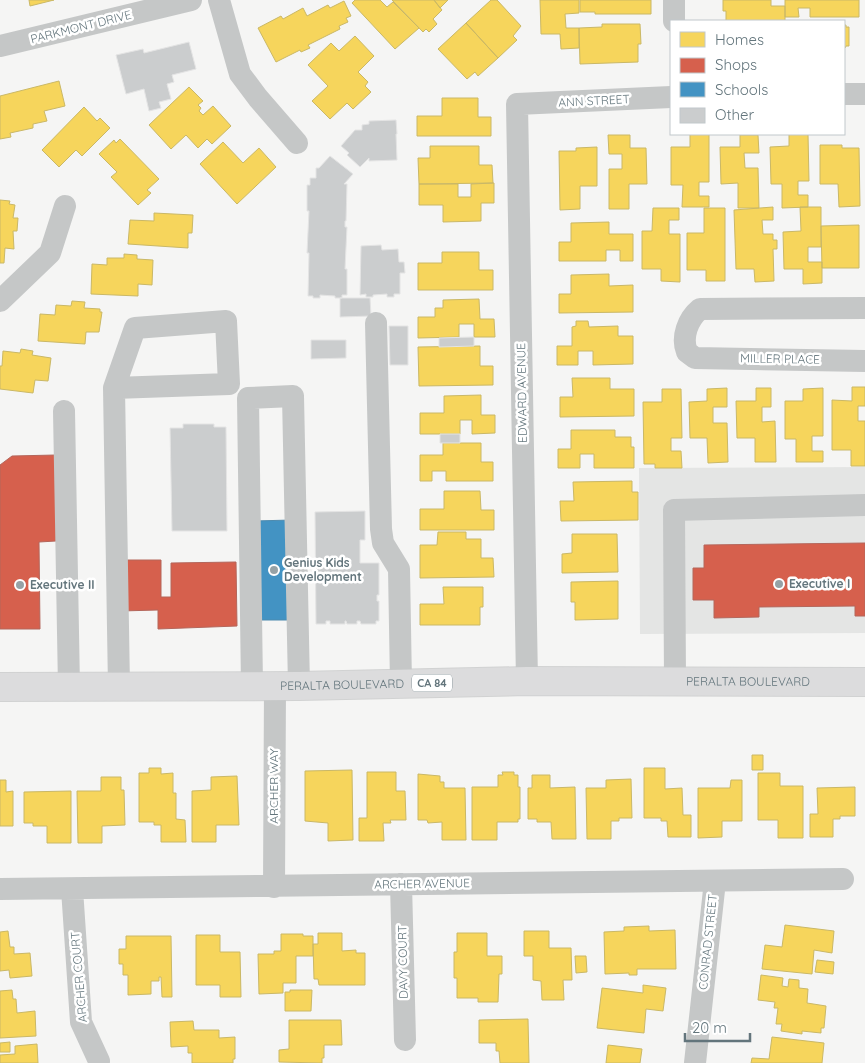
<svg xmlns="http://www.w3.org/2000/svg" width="865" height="1063" viewBox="0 0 865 1063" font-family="Quicksand,sans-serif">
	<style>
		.built { fill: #e4e5e4 }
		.homes { fill: #f6d55c; stroke: #cab866 }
		.shops { fill: #d6604d; stroke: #b4665b }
		.schools { fill: #4393c3; stroke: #4d8aae }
		.building { fill: #cbcdce; stroke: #e4e4e4 }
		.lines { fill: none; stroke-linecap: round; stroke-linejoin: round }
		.major-casing { stroke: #d1d2d2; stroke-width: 30 }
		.minor { stroke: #c5c7c7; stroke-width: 22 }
		.major { stroke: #dcdcdd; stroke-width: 28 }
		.poi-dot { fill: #96a2a6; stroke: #fff; stroke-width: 2 }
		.labels { text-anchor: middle; stroke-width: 5; stroke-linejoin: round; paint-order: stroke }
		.shield { fill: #fff; stroke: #929ea3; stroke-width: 1 }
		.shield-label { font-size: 11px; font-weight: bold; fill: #63757c }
		.street-label { font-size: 12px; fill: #63757c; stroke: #fff }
		.poi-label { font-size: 12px; font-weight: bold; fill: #63757c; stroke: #fff; text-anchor: start }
	</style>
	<rect width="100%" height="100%" fill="#f5f5f4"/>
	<path class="built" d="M865 467V633L640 634 639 468Z"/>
	<path class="homes" d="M29 0H54L30 6Z
		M355 0H380L387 7 393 2 419 28 395 49 352 3Z
		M392 0H434L442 10 433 19 437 24 429 32 426 29 423 32Z
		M434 0H448L440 8Z
		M491 0H497L521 26 513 36 517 40 498 58 466 23Z
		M540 0H579V13L565 14 566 28H579V48L561 49 560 34H541Z
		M580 0H651V14H595V12H580Z
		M723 0H771V6H785V21H726V11H723Z
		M785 0H859V17H810V8H798L799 17H785Z
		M344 1 351 16 346 18 348 22 339 26 340 29 308 45 310 48 301 52 300 50 276 62 258 28 281 16 283 19 303 8 307 16 328 5 330 8Z
		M466 23 498 58 478 76 475 72 467 79 438 49Z
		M602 24H640L641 44H638V62L580 64 579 28 602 27Z
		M844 25H846V27H849V46H846L845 48H844Z
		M355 36 374 56 358 72 368 82 365 86 371 92 353 109 347 103 330 119 312 101 328 86 308 65 331 43 339 51Z
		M59 81 65 106 44 111 47 121 33 124V128L10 133 11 137 0 139V96Z
		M189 87 203 101 198 105 201 108 199 111 203 115 213 106 231 126 212 144 207 139 198 148 186 135 171 149 149 125Z
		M442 98H478V117H491V136H417V116H442Z
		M84 107 97 121 100 118 110 128 82 156 76 150 59 167 42 150Z
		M690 134H709V182H699V196H709V207H682L683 185H671V147H690Z
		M789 134H808L809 181H798V195H808V207L782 208V184H771L770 147 789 146Z
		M608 135H630V148H646L647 184H629V209H609V169H622V154H609Z
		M740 135H758L759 153H744L745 168H758L759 208H738V183L721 184 720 147H740Z
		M120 139 159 179 147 190 151 193 138 205 111 177 117 172 99 154 114 140 116 143Z
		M223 142 243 163 259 148 276 167 237 204 200 164Z
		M820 145H842V148H859L860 206 839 207 838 184H820Z
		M430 146H479V165H492L493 183 419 184 418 158H430Z
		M597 147V186H580V209L560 210 559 151H576V148Z
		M494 183V203H481V221L443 222V205H419V184H458V197H471V184Z
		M0 200 10 201 9 204 15 205 13 218H18L17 231H13L14 249 5 248 4 263H0Z
		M773 207V220H762L763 234H773V240H777V249H773L774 281 755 282 754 269H736L734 210Z
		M800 207H821V247H808V262H822V283L803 284V269H784L783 232 801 231Z
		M653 208H679V220H669V234H680V282L661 281V269H642V231H652Z
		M704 208H725V281H706V270H687V233H704Z
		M154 213 193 215 192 233H188V248L128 244 130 220 154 221Z
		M609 222V234H633V261H620V250H606V261H559V242H571V223Z
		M859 225V268H822L821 226Z
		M442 252H479V270H493V290H418V263H442Z
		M124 254 137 255V259L153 260 152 285 138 284V296L91 294 92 264 107 265V258H124Z
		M609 274V286L633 285V312L559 313V294H571V275Z
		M479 299 480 319H494L495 337H474V324H459V337L418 338V317H435V308H443V300Z
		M72 301 85 302 84 308 100 309V312H102L99 332H86L85 344 38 341 40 314 55 315 56 305 71 306Z
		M576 321H588L589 327 618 326V336H633V364L593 365V351H578V365H557V346H572V327L576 326Z
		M480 346V366H493V385L419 386 418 347Z
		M21 349 33 351 32 355 51 358 48 381 35 380 33 393 0 389V366H2L3 351 20 353Z
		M572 378H610V389H634V416L560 417V397H573Z
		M852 387H865V406H858V421H865V466H851V450H832V400L852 401Z
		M727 388V407H713V423H727L728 462 708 463 707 438H690L689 402 707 401V389Z
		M756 388H771V407H762V422L775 421 776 462H755V438H737L736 401H756Z
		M823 388V436H812V451H823V462H796V439H785V401H803V389Z
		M662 389H681L682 438H671V451H681L682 468H655V464H644L643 402H662Z
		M481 395V415H495V433L472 434V420H460V434H420V413H444V396Z
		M571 430H615V437H631V447H634V468H594V454H580V468H558V449H571Z
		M443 443H481V462H493V481H446V471H432V481H420V455H443Z
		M632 481V492H638V520L561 521 560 501H574L573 482Z
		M444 491H480L481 510H494V530H420V509H444Z
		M438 532H466V539H481V558H493L494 577 420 578V545H437Z
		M572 534H617L618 572 562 573V554L572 553Z
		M618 581V619L575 620V602H571V582Z
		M443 587H483V607H480V625H420V604H444Z
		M752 755H763V770H752Z
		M149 768H161V774L173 773V793H176V819L185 820 186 842H161V825H154V822H139V773H149Z
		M644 768H665V789L682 788 683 815H691V837H668L667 821H661V818H644Z
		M352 770 353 840 328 841V823L305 821V771Z
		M367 772H396V791H405L406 820H390L391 823H383L384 841H359V818H367Z
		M502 772H514V775H518V787H520V819H518V822H497V840H472V787H498V775H503Z
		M758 773H780V786H803V838H778V820H758Z
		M418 774 440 776V782H444V788H465L466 840H442V822L428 823 427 820H418Z
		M532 775H550V788L575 787 576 839H552L551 822H537V819H528V788H532Z
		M237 776 239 825H216V842H192V791L211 790V777Z
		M101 777H121V790H124L125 825 102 826V843H78L77 791H101Z
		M631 779 632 818H619V821H611V839H587L586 788H606V780Z
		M0 780H6V792L13 791V826H0Z
		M731 780H742V821H722V837L698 838V788H730Z
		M855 787V816H840V819H833V837H810V814H818L817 788Z
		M71 791V843H47V826H33V823H24V792Z
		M785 925 834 931 832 953 814 950 812 974 762 969 765 945 782 947Z
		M649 926V931L675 930 676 969H637V975H629V973L605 974 604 932 624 931V927Z
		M8 931 10 947H14V954L30 953 32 976 10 978 9 970 0 971V932Z
		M524 931H549V948H571L572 980H563L564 1000H542L541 981 533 980V956H524Z
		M318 933H342V951L356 950V953H365V985H319L318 979H314L313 944H318Z
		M457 933H487V956H502V974H499L498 1002H478V998H457V978H454V952H457Z
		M281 934H303V936H313V956H296V983H283V993L259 994 258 954H274V951H281Z
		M196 935H220V952H240L241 997H220V985H196Z
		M126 936H171L172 997H162L161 977H159V981H151V994L128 995V975H123V964H119V949H126Z
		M575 956H586L587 972 576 973Z
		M817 960 834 962 833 974 815 972Z
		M761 975 783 978 782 986 788 987 789 979 799 980V988L808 989 807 1003 826 1006 824 1028H821V1033L802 1031V1034L781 1031 782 1024H776L778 1008H774L775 1002 758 1000Z
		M643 985 666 988 663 1011 646 1009 644 1033 597 1028 602 988 643 993Z
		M12 990 13 999H16L17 1013 35 1011 36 1036 0 1038V991Z
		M290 990H312L311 1011H285V992H290Z
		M528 1019 529 1063H500L499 1051H496V1043H479V1020Z
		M289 1020H341L342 1045H324V1058H322V1063L279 1062V1050L289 1049Z
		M193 1021 194 1030H219V1038L235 1037V1059H233V1063H192V1053H188V1046L171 1047 170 1022Z
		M772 1037 824 1043 822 1063H751L752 1058 769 1059Z
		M10 1042V1052H0V1043Z
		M37 1044 38 1063H0V1055L15 1054V1046Z
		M608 1045 642 1049 640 1063H606Z"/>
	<path class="shops" d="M56 455V541L39 542 40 629H0V465L12 456Z
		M865 543V616H855V606L759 607V617L714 618V600H693V568H704V545Z
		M120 560H161V597H171V563L236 562 237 626 158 629V610L120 611Z"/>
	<path class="schools" d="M292 520 293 620H255L254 521Z"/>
	<path class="building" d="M189 42 196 69 172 75 174 82 167 84 171 99 159 102 161 108 149 111 144 89 126 94 116 55 143 49 144 53Z
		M396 120 397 134H396L397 160 369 161V158L360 167 347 155 349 153 341 146 355 130H362V125L369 124V121Z
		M330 156 353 174 344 184H347L346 221H345V227H347L345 269H347V295H342V298H335V296L320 295V298H313V296H308L309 253H307L309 211H307V185H310V178H316V168H319Z
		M381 245 382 250 398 249 399 262H404L405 273H400V294H394V297H387V294L373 295V297H366V294L360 295 361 246Z
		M340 298H370L371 316 340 317Z
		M389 326H408V365H390Z
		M474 337V346L439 347V338Z
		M311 340H346V358L311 359Z
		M183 424H214V427H226L227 531H172L170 428H183Z
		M440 434H460V443H440Z
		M365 511V540H360V563H379V595H377V601H379V621H376V624H361L360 621H357V624H347L346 621H345V624H330V621H326V624H316L315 512Z"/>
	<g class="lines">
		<defs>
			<g id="major">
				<path id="s1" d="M0 687 299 686 527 681 865 682"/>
			</g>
		</defs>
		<use href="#major" class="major-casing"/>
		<path class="minor" d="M219 0 240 74 258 98 297 143
			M674 21V0
			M0 46 191 0
			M844 94H865
			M0 301 50 253 65 206
			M865 308 700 309C688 319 681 337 687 352L695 358 865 361
			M376 323 381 529 383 543 399 569 401 684
			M114 388 135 328 226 321 229 384 114 388 119 687
			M64 411 69 687
			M527 681 517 104 671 97
			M675 682 674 510 865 505
			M252 686 248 398 293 396 299 686
			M401 884 405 1040
			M274 887 275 686
			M0 889 843 879
			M72 889 81 1022 99 1061
			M695 1063 715 881"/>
		<use href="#major" class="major"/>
	</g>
	<g class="poi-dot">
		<circle cx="274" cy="570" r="5"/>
		<circle cx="779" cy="584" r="5"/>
		<circle cx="20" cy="585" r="5"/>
	</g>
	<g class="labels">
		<rect class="shield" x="412" y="674.5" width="40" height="17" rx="4"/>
		<g class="shield-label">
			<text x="432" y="687">CA 84</text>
		</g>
		<g class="street-label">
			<text transform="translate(81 27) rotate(-14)" y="4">PARKMONT DRIVE</text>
			<text transform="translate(594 101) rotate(-3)" y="4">ANN STREET</text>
			<text transform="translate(780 359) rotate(1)" y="4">MILLER PLACE</text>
			<text transform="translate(522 393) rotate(-91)" y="4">EDWARD AVENUE</text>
			<text dy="4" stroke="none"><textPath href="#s1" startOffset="748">PERALTA BOULEVARD</textPath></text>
			<text dy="4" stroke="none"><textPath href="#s1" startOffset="342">PERALTA BOULEVARD</textPath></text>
			<text transform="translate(274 786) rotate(-90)" y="4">ARCHER WAY</text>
			<text transform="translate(422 884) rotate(-1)" y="4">ARCHER AVENUE</text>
			<text transform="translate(708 942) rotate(-84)" y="4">CONRAD STREET</text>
			<text transform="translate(403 962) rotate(-91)" y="4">DAVY COURT</text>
			<text transform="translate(79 977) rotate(-95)" y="4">ARCHER COURT</text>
		</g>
		<g class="poi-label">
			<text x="284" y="567">Genius Kids<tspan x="284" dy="14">Development</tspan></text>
			<text x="789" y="588">Executive I</text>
			<text x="30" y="589">Executive II</text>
		</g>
	</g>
	<rect x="670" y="20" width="175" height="115" fill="#ffffff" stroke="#c1c8cb"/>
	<rect x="680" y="32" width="25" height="15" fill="#f6d55c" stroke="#c1c8cb"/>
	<text x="715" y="45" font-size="15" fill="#63757c">Homes</text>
	<rect x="680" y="58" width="25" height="15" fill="#d6604d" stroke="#c1c8cb"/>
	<text x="715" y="70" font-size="15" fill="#63757c">Shops</text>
	<rect x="680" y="82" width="25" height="15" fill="#4393c3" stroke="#c1c8cb"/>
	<text x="715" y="95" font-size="15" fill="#63757c">Schools</text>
	<rect x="680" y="108" width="25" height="15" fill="#cbcdce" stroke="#c1c8cb"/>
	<text x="715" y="120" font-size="15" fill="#63757c">Other</text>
	<path d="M685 1033v8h65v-8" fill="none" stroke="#63757c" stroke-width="2.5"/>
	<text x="692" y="1033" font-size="15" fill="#63757c" stroke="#ffffff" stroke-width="4" paint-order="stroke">20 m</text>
</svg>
